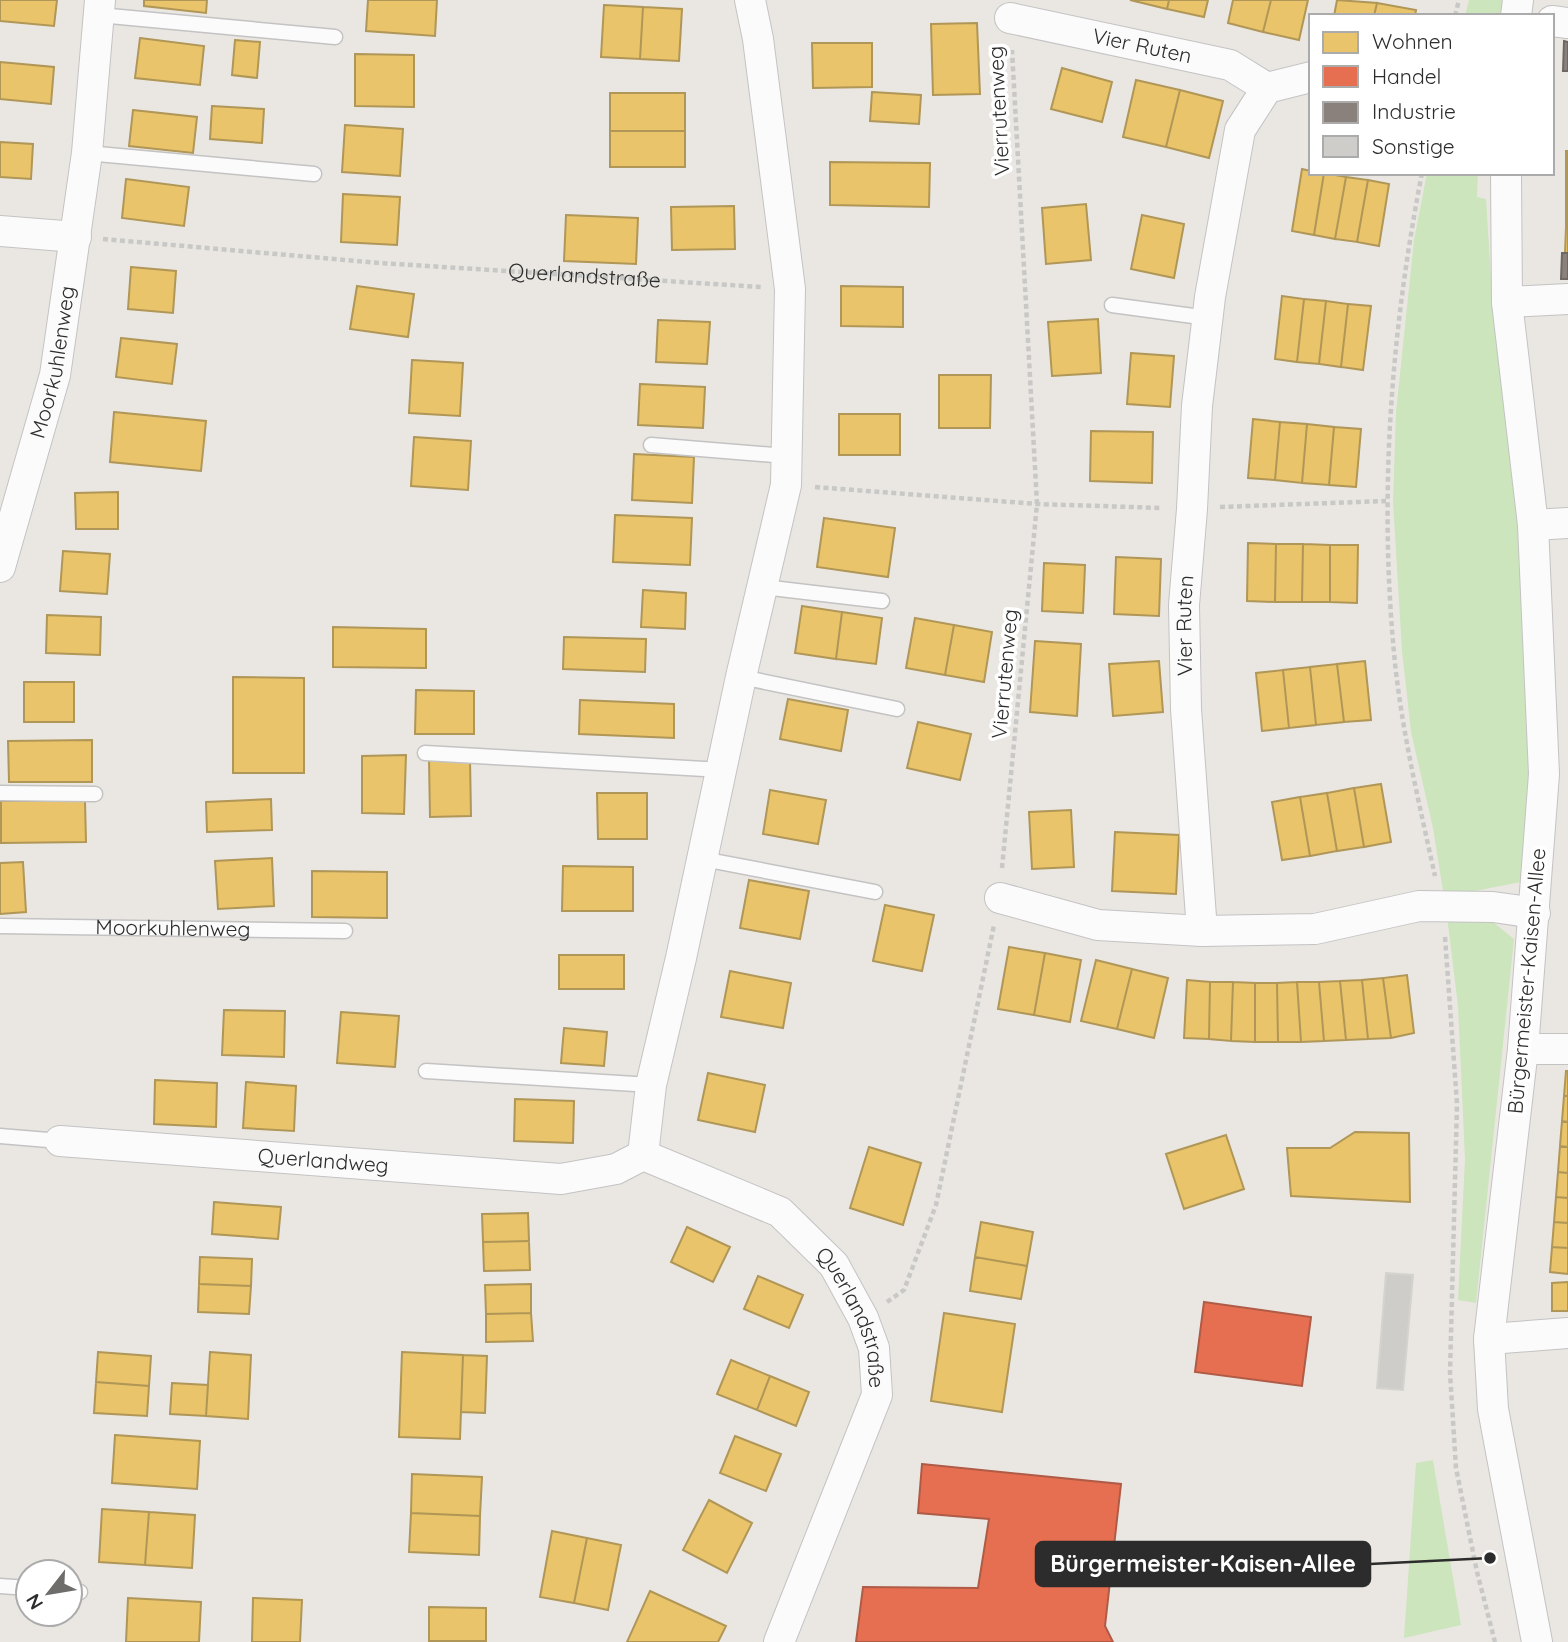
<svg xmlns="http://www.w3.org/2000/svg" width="1568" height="1642" viewBox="0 0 1568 1642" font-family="Quicksand,sans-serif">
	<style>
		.green { fill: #cce5bc }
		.homes { fill: #e9c46a; stroke: #b09657; stroke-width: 2 }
		.shops { fill: #e76f51; stroke: #af5b46; stroke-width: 2 }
		.industry { fill: #8a817c; stroke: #6e6864; stroke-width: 2 }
		.building { fill: #cfcdc9; stroke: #d5d3ce; stroke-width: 2 }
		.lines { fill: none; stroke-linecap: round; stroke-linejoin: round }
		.lane-casing { stroke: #c4c3c3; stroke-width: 17 }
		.street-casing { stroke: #c4c3c3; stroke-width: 32 }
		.path { stroke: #c8c8c7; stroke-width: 4.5; stroke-dasharray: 5 3.5; stroke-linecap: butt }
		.lane { stroke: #fcfbfb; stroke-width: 14 }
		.street { stroke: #fcfbfb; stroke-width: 30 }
		.labels { text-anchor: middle; stroke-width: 7; stroke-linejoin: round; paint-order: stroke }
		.street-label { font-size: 21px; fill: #2c2c2c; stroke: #fff }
		.leader { fill: none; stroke: #2c2c2c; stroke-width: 2.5 }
		.callout-dot { fill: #2c2c2c; stroke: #fff; stroke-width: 2.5 }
		.callout { fill: #2c2c2c; stroke: #2c2c2c; stroke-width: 2.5 }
		.callout-label { font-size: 23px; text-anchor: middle; font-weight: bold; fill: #fff }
	</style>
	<rect width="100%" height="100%" fill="#eae7e2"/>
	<path class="green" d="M1469 0H1502L1500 16H1465Z
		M1427 173H1478L1477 197 1486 199 1493 311 1520 535 1531 775 1521 882 1444 897 1433 828 1411 732 1402 651 1393 502 1396 412 1414 240Z
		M1447 916 1493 922 1514 939 1476 1303 1458 1300 1465 1159 1458 1006Z
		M1433 1460 1461 1625 1404 1638 1416 1463Z"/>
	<path class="homes" d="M0 0H57L54 26 0 21Z
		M144 0H207L206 13 144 6Z
		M368 0H437L435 36 366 31Z
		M1130 0H1169L1167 9Z
		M1169 0H1208L1204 17 1167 9Z
		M1233 0H1271L1263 32 1228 23Z
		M1271 0H1308L1299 40 1263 32Z
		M1337 0 1377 3 1374 16H1334Z
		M1377 3 1416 10 1415 16H1374Z
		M604 5 643 7 640 59 601 57Z
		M643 7 682 9 679 61 640 59Z
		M977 23 980 94 933 95 931 24Z
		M140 38 204 46 200 85 135 78Z
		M235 40 260 42 257 78 232 75Z
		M812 43H872V87L813 88Z
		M355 54 414 55V107L355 106Z
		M0 62 54 67 51 104 0 99Z
		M1062 68 1112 82 1102 122 1051 109Z
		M1136 80 1180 90 1166 147 1123 137Z
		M1180 90 1223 101 1209 158 1166 147Z
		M872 92 921 95 919 124 870 121Z
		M610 93H685V131H610Z
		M212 106 264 109 262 143 210 139Z
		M133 110 197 117 193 153 129 146Z
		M345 125 403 129 400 176 342 172Z
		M610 131H685V167H610Z
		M0 142 33 144 31 179 0 177Z
		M1566 151H1568V178H1566Z
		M830 162 930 163 929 207 830 205Z
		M1302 169 1311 171V173H1324L1314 235 1292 231Z
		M1324 173 1346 177 1335 239 1314 235Z
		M1346 177 1368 180 1357 242 1335 239Z
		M1566 178H1568V201H1566Z
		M126 179 189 187 184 226 122 218Z
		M1368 180 1389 184 1379 246 1357 242Z
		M343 194 400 197 397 245 341 242Z
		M1566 201H1568V227H1566Z
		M1086 204 1091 260 1046 264 1042 208Z
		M734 206 735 249 672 250 671 207Z
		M566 215 638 218 636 264 564 261Z
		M1142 215 1184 224 1174 278 1131 269Z
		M1566 227H1568V253H1565Z
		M131 267 176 271 173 313 128 309Z
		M357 286 414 294 408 337 350 329Z
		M841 286 903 287V327L841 326Z
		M1282 296 1304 299 1297 362 1275 359Z
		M1304 299 1326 301 1319 364 1297 362Z
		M1326 301 1348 304 1341 367 1319 364Z
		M1348 304 1371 306 1363 370 1341 367Z
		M1098 319 1101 373 1052 376 1048 322Z
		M658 320 710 322 707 364 656 362Z
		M121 338 177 344 172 384 116 377Z
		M1131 353 1174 356 1170 407 1127 404Z
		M412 360 463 363 460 416 409 413Z
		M939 375H991L990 428H939Z
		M640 384 705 387 703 428 638 425Z
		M114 412 206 421 201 471 110 462Z
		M839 414H900V455H839Z
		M1253 419 1280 422 1275 480 1248 478Z
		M1280 422 1307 424 1302 483 1275 480Z
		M1307 424 1334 427 1329 485 1302 483Z
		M1334 427 1361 429 1356 487 1329 485Z
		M1091 431 1153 432 1152 483 1090 481Z
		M414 437 471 441 468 490 411 486Z
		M634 454 694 457 692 503 632 500Z
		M118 492V529H76L75 493Z
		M615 515 692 518 690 565 613 562Z
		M824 518 895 528 888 577 817 567Z
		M1248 543 1276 544 1275 602 1247 601Z
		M1276 544H1303L1302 602H1275Z
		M1303 544 1330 545V602H1302Z
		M1330 545H1358L1357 603 1330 602Z
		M63 551 110 554 107 594 60 591Z
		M1116 557 1161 559 1159 616 1114 614Z
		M1044 563 1085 565 1083 613 1042 611Z
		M643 590 686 593 685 629 641 627Z
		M802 606 842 612 836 659 795 653Z
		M842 612 882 618 876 664 836 659Z
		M47 615 101 617 100 655 46 653Z
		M915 618 954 625 945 675 906 668Z
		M954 625 992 632 984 682 945 675Z
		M333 627 426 629V668L333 667Z
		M564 637 646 639 645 672 563 669Z
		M1035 641 1081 644 1077 716 1030 712Z
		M1159 661 1163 712 1113 716 1109 664Z
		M1365 661 1371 720 1344 722 1337 664Z
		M1337 664 1344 722 1316 725 1310 667Z
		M1310 667 1316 725 1289 728 1283 670Z
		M1283 670 1289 728 1262 731 1256 673Z
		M233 677 304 678V773H233Z
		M24 682H74V722H24Z
		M416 690 474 691V734H415Z
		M788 699 848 710 841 751 780 739Z
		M580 700 674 704V738L579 734Z
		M918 722 971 734 960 780 907 768Z
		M92 740V782H9L8 741Z
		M406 755 404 814 362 813V756Z
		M429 759H470L471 816 430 817Z
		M1381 784 1391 842 1364 847 1354 788Z
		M1354 788 1364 847 1337 851 1327 793Z
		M770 790 826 800 818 844 763 834Z
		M597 793H647V839H598Z
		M1327 793 1337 851 1310 856 1300 797Z
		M1300 797 1310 856 1282 860 1272 802Z
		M271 799 272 830 207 832 206 802Z
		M1 801H85L86 842 1 843Z
		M1071 810 1074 867 1032 869 1029 812Z
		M1115 832 1179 835 1176 894 1112 891Z
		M272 858 274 906 218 909 215 861Z
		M23 862 26 912 0 914V863Z
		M563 866 633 867V911H562Z
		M312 871 387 872V918L312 917Z
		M749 880 809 891 800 939 740 928Z
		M885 905 934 915 922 971 873 961Z
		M1009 947 1045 953 1034 1015 998 1009Z
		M1045 953 1081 960 1070 1022 1034 1015Z
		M559 955H624V989H559Z
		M1096 960 1132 969 1117 1029 1081 1021Z
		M1132 969 1168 978 1154 1038 1117 1029Z
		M730 971 791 983 783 1028 721 1017Z
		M1407 975 1414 1033 1391 1038 1383 978Z
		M1383 978 1391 1038 1368 1039 1362 980Z
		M1187 980 1210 982 1209 1039 1184 1038Z
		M1362 980 1368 1039 1346 1040 1340 981Z
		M1340 981 1346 1040 1324 1041 1319 982Z
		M1210 982H1233L1231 1041 1209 1039Z
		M1233 982 1255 983V1042L1231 1041Z
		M1297 982H1319L1324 1041 1301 1042Z
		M1297 982 1301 1042H1278L1277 983Z
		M1255 983H1277L1278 1042H1255Z
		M224 1010 285 1011 284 1057 222 1055Z
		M341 1012 399 1016 395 1067 337 1063Z
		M564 1028 607 1032 604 1066 561 1063Z
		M1566 1071H1568V1096H1564Z
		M708 1073 765 1085 755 1132 698 1120Z
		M155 1080 217 1083 216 1127 154 1124Z
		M246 1082 296 1086 294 1131 243 1128Z
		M1564 1096H1568V1122L1562 1121Z
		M515 1099 574 1101 573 1143 514 1141Z
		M1562 1121 1568 1122V1147L1560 1146Z
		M1355 1132 1409 1133 1410 1202 1291 1196 1287 1148H1330Z
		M1226 1135 1244 1189 1184 1209 1166 1154Z
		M1560 1146 1568 1147V1173L1558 1172Z
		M869 1147 921 1163 903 1225 850 1208Z
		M1558 1172 1568 1173V1198L1556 1197Z
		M1556 1197 1568 1198V1223L1554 1222Z
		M214 1202 281 1207 278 1239 212 1234Z
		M528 1213 529 1241 483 1242 482 1214Z
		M981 1222 1033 1232 1027 1266 975 1257Z
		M1554 1222 1568 1223V1248L1552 1247Z
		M687 1227 730 1247 713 1282 671 1262Z
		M529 1241 530 1270 484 1271 483 1242Z
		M1552 1247 1568 1248V1274L1550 1272Z
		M200 1257 252 1259 251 1286 199 1284Z
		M975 1257 1027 1266 1021 1299 970 1291Z
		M758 1276 803 1295 789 1328 744 1309Z
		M1568 1282V1311H1552V1283Z
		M199 1284 251 1286 249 1314 198 1312Z
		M531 1284V1313L486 1314 485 1285Z
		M531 1313 533 1341 486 1342V1314Z
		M944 1313 1015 1324 1002 1412 931 1401Z
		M98 1352 151 1356 149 1386 96 1382Z
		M210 1352 251 1355 248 1419 206 1416Z
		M402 1352 463 1355 460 1439 399 1437Z
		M463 1355 487 1356 485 1413 461 1412Z
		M731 1360 770 1376 757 1410 717 1394Z
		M770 1376 809 1392 796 1426 757 1410Z
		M96 1382 149 1386 147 1416 94 1413Z
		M172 1383 208 1385 206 1416 170 1414Z
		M115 1435 200 1441 197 1489 112 1483Z
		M735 1436 781 1454 766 1491 720 1473Z
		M412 1474 482 1477 480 1516 411 1513Z
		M709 1500 752 1523 727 1573 683 1550Z
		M102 1509 149 1512 145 1565 99 1562Z
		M149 1512 195 1515 192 1568 145 1565Z
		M411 1513 480 1516 479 1555 409 1552Z
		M552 1531 587 1538 574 1603 540 1597Z
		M587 1538 621 1545 608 1610 574 1603Z
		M650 1591 726 1626 718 1642H627Z
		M128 1598 201 1602 199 1642H126Z
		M253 1598 302 1600 300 1642H252Z
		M429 1607 486 1608V1641H429Z
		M429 1641H486V1642H429Z"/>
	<path class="shops" d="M1204 1302 1311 1317 1302 1386 1195 1372Z
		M922 1464 1121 1484 1105 1626 1113 1642H856L863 1587 978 1588 989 1519 918 1513Z"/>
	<path class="industry" d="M1564 41 1568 42V71H1563Z
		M1562 253H1568V279H1561Z"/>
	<path class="building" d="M1386 1273 1413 1275 1403 1390 1377 1388Z"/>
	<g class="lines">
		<defs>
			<g id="lane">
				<path d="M99 15 335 37"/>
				<path d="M87 153 314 174"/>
				<path d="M1112 305 1208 318"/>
				<path d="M651 445 786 456"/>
				<path d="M763 587 882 601"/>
				<path d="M741 677 897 709"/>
				<path d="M425 753 722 770"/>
				<path d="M0 793 95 794"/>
				<path d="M703 859 875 892"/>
				<path id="s2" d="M0 926 345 931"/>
				<path d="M426 1071 651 1085"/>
				<path d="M0 1136 60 1141"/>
				<path d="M0 1586 28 1588"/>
				<path d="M70 1591 80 1592"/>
			</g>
			<g id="street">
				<path d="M1516 16 1518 0"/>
				<path id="s3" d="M1010 18 1230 65 1267 88 1311 77"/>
				<path d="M1552 21 1568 23"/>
				<path d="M1506 173 1507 302 1533 525 1544 774 1523 1049 1489 1339 1493 1409 1537 1642"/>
				<path d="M0 231 76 237"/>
				<path d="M1507 302 1568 299"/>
				<path d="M1533 525 1568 523"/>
				<path id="s4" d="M0 567 55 375 87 153 100 0"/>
				<path d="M1000 898 1098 925 1202 931 1315 929 1419 906 1493 907 1535 913"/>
				<path id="s5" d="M1202 931 1186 709 1184 605 1192 509 1197 406 1210 297 1240 130 1267 88"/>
				<path d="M1523 1049H1568"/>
				<path id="s6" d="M60 1141 561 1179 616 1169 643 1155"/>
				<path d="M643 1155 651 1085 681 958 741 677 786 485 790 289 758 39 750 0"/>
				<path id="s7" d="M643 1155 780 1212 834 1265 863 1318 874 1348 877 1395 779 1642"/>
				<path d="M1489 1339 1568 1333"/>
			</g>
		</defs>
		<use href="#lane" class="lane-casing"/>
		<use href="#street" class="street-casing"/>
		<g class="path">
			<path d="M1455 16 1459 0"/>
			<path d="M1422 173C1391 332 1379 492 1394 653 1401 728 1419 803 1435 876"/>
			<path id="s1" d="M103 239 380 263 761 287"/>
			<path d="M815 487 1037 504 1162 508"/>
			<path d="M1220 507 1386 501"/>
			<path d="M1002 868 1037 504 1012 50"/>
			<path d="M1445 937 1457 1104 1450 1373 1456 1468 1477 1572 1495 1642"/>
			<path d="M887 1302 904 1290 936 1205 994 925"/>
		</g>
		<use href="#lane" class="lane"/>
		<use href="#street" class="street"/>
	</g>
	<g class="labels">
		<g class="street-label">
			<text dy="7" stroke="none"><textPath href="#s3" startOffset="135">Vier Ruten</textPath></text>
			<text transform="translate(999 111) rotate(-93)" y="7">Vierrutenweg</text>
			<text dy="7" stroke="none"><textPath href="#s1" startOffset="483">Querlandstraße</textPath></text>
			<text dy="7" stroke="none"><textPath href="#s4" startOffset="212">Moorkuhlenweg</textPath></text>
			<text dy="7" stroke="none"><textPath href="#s5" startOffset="306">Vier Ruten</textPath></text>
			<text transform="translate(1005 674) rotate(-85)" y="7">Vierrutenweg</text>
			<text dy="7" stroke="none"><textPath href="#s2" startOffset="173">Moorkuhlenweg</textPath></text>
			<text transform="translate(1527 981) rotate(-85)" y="7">Bürgermeister-Kaisen-Allee</text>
			<text dy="7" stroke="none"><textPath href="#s6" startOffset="264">Querlandweg</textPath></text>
			<text dy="7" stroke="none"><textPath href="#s7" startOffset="280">Querlandstraße</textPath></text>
		</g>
	</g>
	<path class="leader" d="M1490 1558L1370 1564"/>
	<circle class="callout-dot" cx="1490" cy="1558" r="7"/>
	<rect class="callout" x="1036" y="1542" width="334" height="44" rx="7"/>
	<g class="callout-label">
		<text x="1203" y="1572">Bürgermeister-Kaisen-Allee</text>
	</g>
	<rect x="1309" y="14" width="245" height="161" fill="#ffffff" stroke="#ababab" stroke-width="2"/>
	<rect x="1323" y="32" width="35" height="21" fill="#e9c46a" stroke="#ababab" stroke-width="2"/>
	<text x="1372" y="49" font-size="21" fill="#2c2c2c">Wohnen</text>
	<rect x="1323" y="66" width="35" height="21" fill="#e76f51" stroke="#ababab" stroke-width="2"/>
	<text x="1372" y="84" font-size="21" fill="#2c2c2c">Handel</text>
	<rect x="1323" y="102" width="35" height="21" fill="#8a817c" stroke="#ababab" stroke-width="2"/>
	<text x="1372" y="119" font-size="21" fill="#2c2c2c">Industrie</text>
	<rect x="1323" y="136" width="35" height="21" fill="#cfcdc9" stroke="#ababab" stroke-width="2"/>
	<text x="1372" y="154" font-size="21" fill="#2c2c2c">Sonstige</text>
	<g transform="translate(49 1593) rotate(239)"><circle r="33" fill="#ffffff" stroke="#ababab" stroke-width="2"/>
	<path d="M0-5L12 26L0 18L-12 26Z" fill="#6e6d6c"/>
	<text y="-10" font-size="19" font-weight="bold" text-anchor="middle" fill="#2c2c2c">N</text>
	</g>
</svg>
